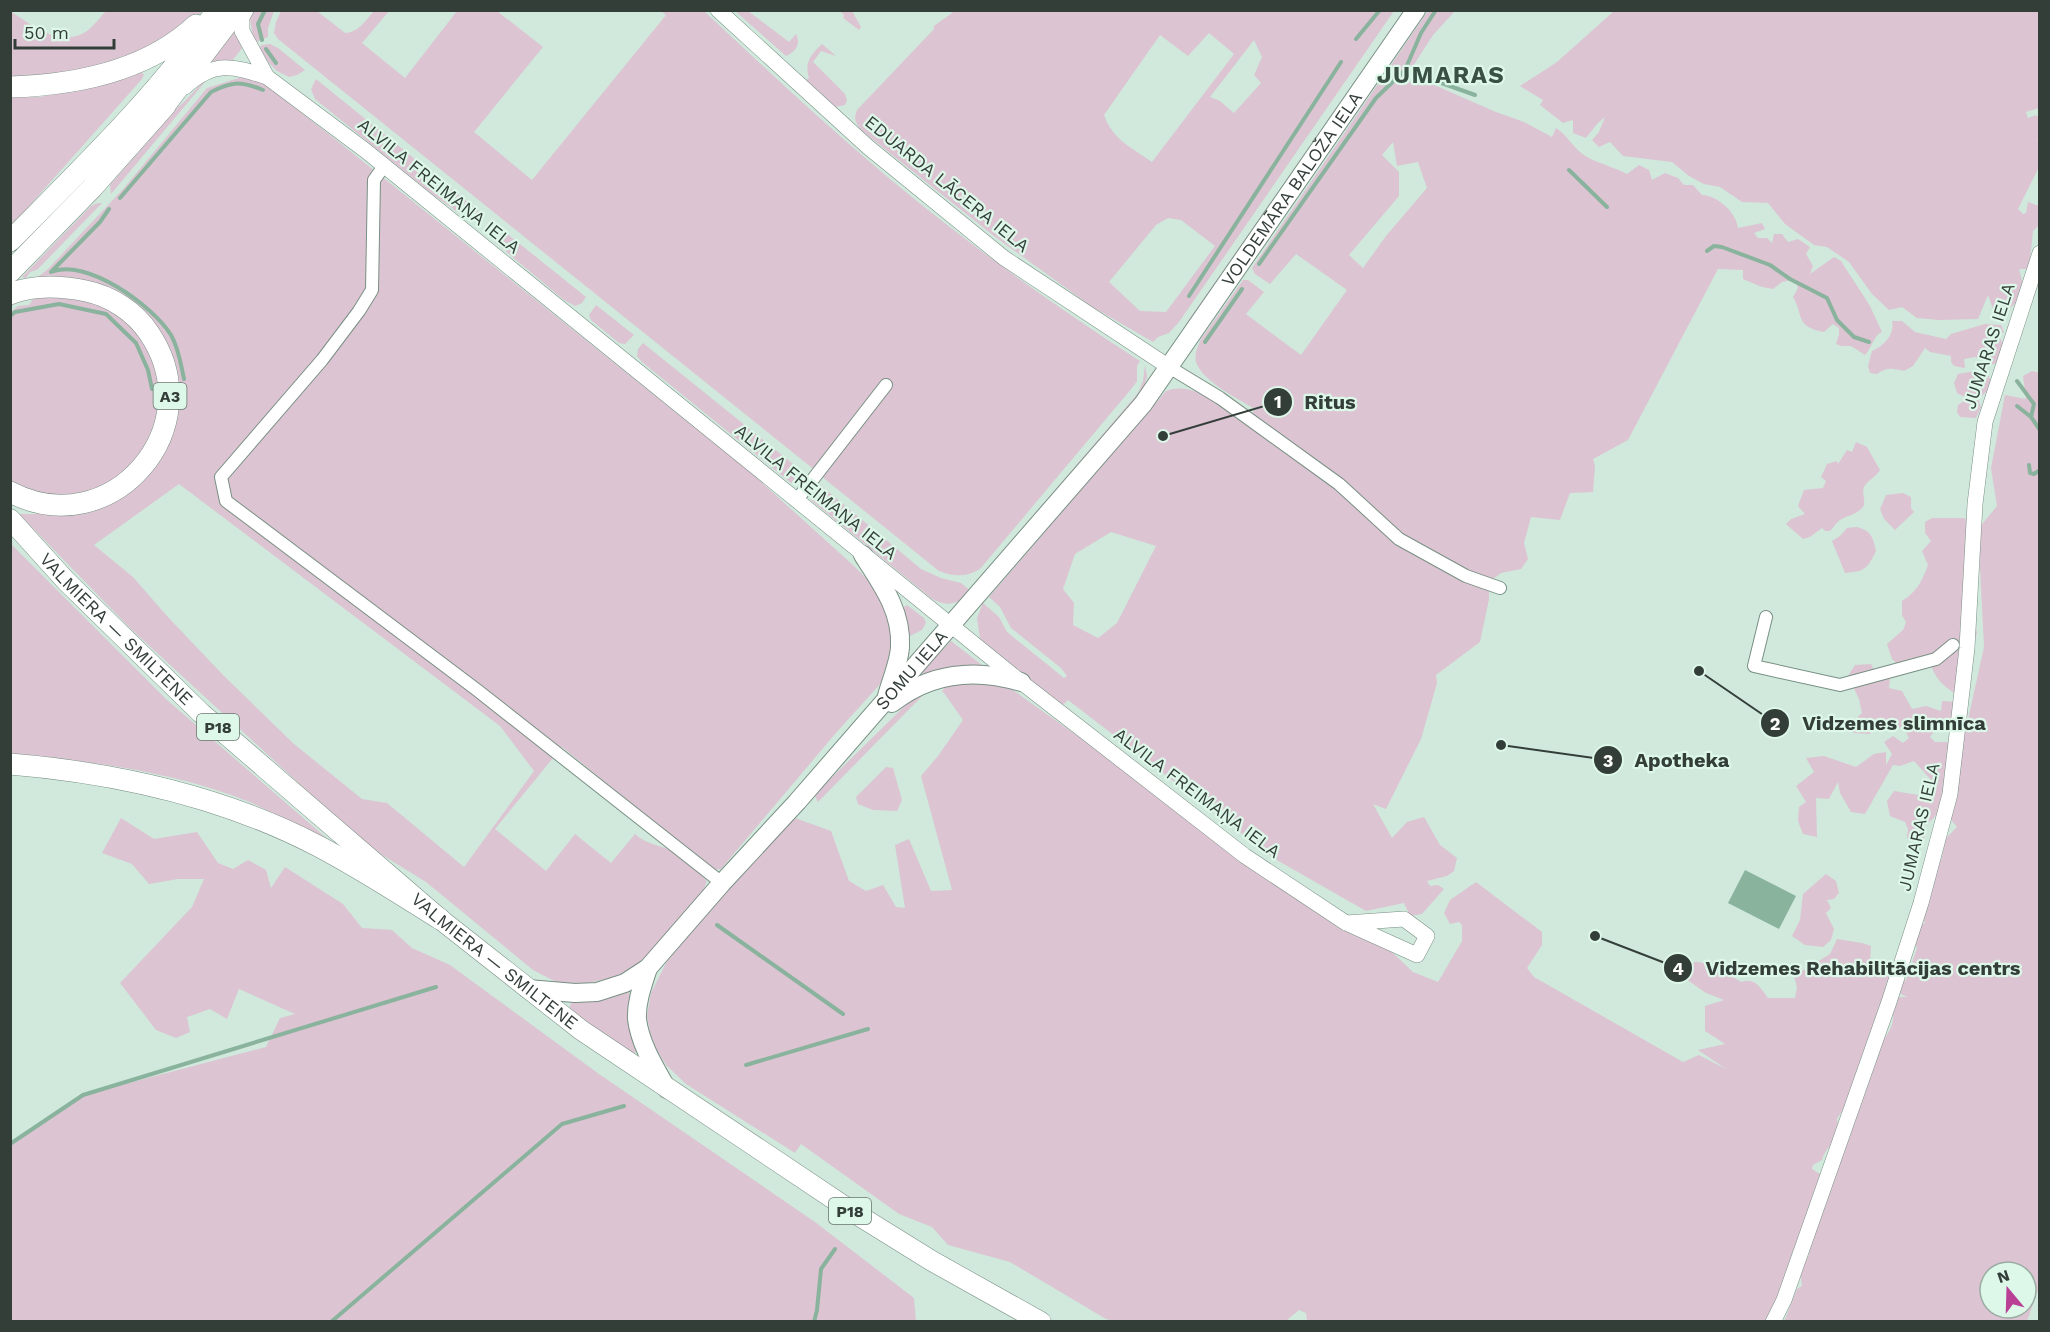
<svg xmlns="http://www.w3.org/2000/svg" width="2050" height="1332" viewBox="0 0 2050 1332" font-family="'Work Sans',sans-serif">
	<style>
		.green { fill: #dcc4d2; fill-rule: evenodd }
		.water { fill: #8ab39e }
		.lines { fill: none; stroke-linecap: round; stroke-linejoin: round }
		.stream { stroke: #8ab39e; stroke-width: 4 }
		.minor-casing { stroke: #799084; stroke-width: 14 }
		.tertiary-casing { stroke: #799084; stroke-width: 16 }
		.secondary-casing { stroke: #799084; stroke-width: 20 }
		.primary-casing { stroke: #799084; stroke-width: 21 }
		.trunk-casing { stroke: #799084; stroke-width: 22 }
		.minor { stroke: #fff; stroke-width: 12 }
		.tertiary { stroke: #fff; stroke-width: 15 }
		.secondary { stroke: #fff; stroke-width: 18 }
		.primary { stroke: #fff; stroke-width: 20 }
		.trunk { stroke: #fff; stroke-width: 21 }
		.labels { text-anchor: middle; stroke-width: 4.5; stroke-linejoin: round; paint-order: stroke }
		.shield { fill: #ddf7e9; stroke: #67766e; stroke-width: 1.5 }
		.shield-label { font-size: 16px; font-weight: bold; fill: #343e39 }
		.street-label { font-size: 18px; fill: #343e39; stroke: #ddf7e9 }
		.district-label { font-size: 24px; font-weight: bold; letter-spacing: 1.5px; fill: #3a5045; stroke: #ddf7e9 }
		.leader { fill: none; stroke: #343e39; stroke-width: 2 }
		.callout-dot { fill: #343e39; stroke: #ddf7e9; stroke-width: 2 }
		.mark-label { font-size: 18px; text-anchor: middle; font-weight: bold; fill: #fff }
		.callout-label { font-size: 20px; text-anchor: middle; font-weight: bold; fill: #343e39; stroke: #ddf7e9; stroke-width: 4.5; stroke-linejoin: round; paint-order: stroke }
	</style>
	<rect width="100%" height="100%" fill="#d0e9dc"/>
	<path class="green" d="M10 11C32 25 61 49 87 31 94 26 100 17 106 11H203C188 24 172 37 155 47 145 52 134 54 124 58 87 71 50 78 11 76Z
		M253 11H274L268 28V37L254 43 250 19Z
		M281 11H317L345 33C359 32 365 21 374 11H389L362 43 405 78 457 11H497L543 47 474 132 532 180 666 15 661 11H704C746 50 788 90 831 128 927 214 1031 291 1140 361L1137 366V381L1132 388 980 569C967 577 954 577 939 571L821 476 874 410 816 471 278 39 274 33 276 22Z
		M735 11H748L789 42 796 34C801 44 796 52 786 56Z
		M840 11H852L861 27 859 30 843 18 844 15Z
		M951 11H1394L1179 322 1169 333 1158 337 1153 342 1091 306 994 236 862 131C856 123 853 120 857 110L934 29V26L952 13ZM1209 33 1234 54 1152 162C1131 147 1113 140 1104 115L1160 35 1188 56ZM1254 40 1262 57 1254 75 1261 83 1234 113 1220 101 1210 97ZM1168 218 1181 220 1215 246 1166 312 1140 311 1109 282 1156 225Z
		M1404 11H1407L1187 326 1186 324Z
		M1428 11H1455L1433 35 1402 83 1425 81 1496 112 1524 122 1552 137 1556 128C1568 135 1574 150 1587 157 1600 164 1614 167 1627 174L1639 165 1649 170 1652 180 1665 173 1678 178 1684 185H1693L1702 195C1718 196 1736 212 1738 228L1762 223 1765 229 1754 233 1758 238H1767L1772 243 1774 234H1782L1788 242 1798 239 1810 247 1806 254 1813 266 1810 274 1834 257 1841 261 1870 306 1882 332C1873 336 1872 348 1865 355L1851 346H1841L1836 344 1839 334V328L1833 324 1824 332C1795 327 1804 316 1793 297L1798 288 1795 279 1782 282 1773 289 1762 287 1743 279V270L1718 269 1628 440 1593 459 1595 466 1593 492 1570 493 1560 520 1531 517 1524 543 1528 559 1521 569 1501 573 1489 582V599L1480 642 1436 675 1437 683 1421 739 1386 809 1373 804 1392 838 1407 822 1424 817 1440 845 1457 858 1454 871 1447 876 1427 881 1430 886 1438 885 1444 889 1422 914 1410 916 1404 903 1366 911 1275 859 1068 700 1064 704 1059 703 980 639 977 618 983 603 999 617 1007 632 1064 678 1067 676 1061 668 1011 628 1000 607 989 597 1166 391C1197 380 1220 409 1245 424L1255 409C1238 399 1202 381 1196 362 1194 354 1198 346 1201 339L1243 280H1248L1264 292 1246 314 1301 355 1347 290 1296 254 1270 284 1255 274 1252 268ZM1393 142 1397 166 1418 162 1427 188 1386 236 1363 268 1349 255 1399 196V172L1382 155ZM1111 532 1156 546 1117 623 1098 638 1073 625 1074 603 1063 589 1075 554Z
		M1614 11H2039V108L2026 112 2028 118 2036 115 2039 118V137L2037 141H2039V167L2018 209 2023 214 2026 213 2028 202 2039 206V225L2033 231 2029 269H2019L2023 284 2017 302 2010 308 1994 312 1988 295 1978 319 1939 320 1917 318 1902 307 1889 310 1872 294 1849 262 1827 247 1814 245 1785 224 1768 203 1742 202 1720 187 1704 184 1689 176 1672 162 1623 156 1610 142 1599 147 1592 140 1599 132 1605 117 1597 124 1586 138 1573 133V120L1563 123 1540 105 1543 100 1520 86 1557 62Z
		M232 31 235 32 242 48 232 61 215 63 212 60Z
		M270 44 278 48 305 70 297 75 289 77 277 71 256 50 262 45Z
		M822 44 836 56 821 51 813 62 845 94 847 100 845 105 835 107 806 80 809 78C804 63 811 54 822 44Z
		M139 72 144 74 142 79 23 213 11 224V95L40 97 109 82Z
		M245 76 267 86 340 143 749 471 854 566 884 596 891 620 892 658 882 682 835 734 721 869 713 870 562 747 495 829 546 871 575 834 611 863 635 834C647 845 661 845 675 852 686 857 699 872 707 881L703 892 647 955 628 974 588 983H558L533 970 426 882 366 845 131 629 19 514H78L121 497 150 471 172 433 179 389 173 357 155 324 119 294 84 280 38 277 48 269 124 188 207 88ZM179 484 500 726 534 771 464 867 387 803 362 799 294 744 224 676 167 616 133 577 94 545Z
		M316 79 479 211 472 216H463L432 194 315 99 311 89Z
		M203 82H205L111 194 110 185 179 106 182 104Z
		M98 203H102L37 270 30 272 26 278 22 277 91 206Z
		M490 220 586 297 582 303 575 306 564 300 497 244C488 236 487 232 490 220Z
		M81 295 129 320 143 339 157 369 160 405 155 425 140 455 113 481 74 496 42 495 11 481V312L18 306 29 305 35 296Z
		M596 305 634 335 625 344 619 343 591 320 589 315Z
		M1892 321H1902L1915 332 1946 339 1951 334 1985 324 2001 325 2004 332 1998 335 2005 347 1999 362 1983 368 1982 360 1975 357 1964 359 1965 368 1954 366 1951 362V356L1930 352 1925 348 1913 366 1904 371C1893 368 1886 367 1877 374L1870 373 1868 366 1872 351C1883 346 1895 336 1892 321Z
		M643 343 808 476 804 481 791 483 642 362 637 356 638 349Z
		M1145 365 1147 377 1142 394 976 585V582L1138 393 1143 381Z
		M1976 371 1979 376H1989L1992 387 1978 399 1981 407 1976 418 1960 417 1957 412 1958 405 1965 400V397L1957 393 1954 383 1958 374Z
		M2032 371 2040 373 2039 1287 2027 1321 1784 1322 1797 1289 1802 1286 1800 1271 1809 1255 1810 1239 1852 1114 1866 1090 1874 1049C1883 1042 1894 1028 1893 1016 1892 1009 1892 1005 1894 997H1907L1897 992 1900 983 1906 980 1917 948 1912 940 1915 928 1925 923 1922 916 1936 867 1942 858 1945 839 1957 827 1947 815 1984 647 1978 529 1997 506 1991 468 2005 395 2026 399 2023 376ZM1990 1272H2026V1308H1990Z
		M1856 442 1867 447 1880 470C1876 477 1867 481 1864 487 1861 495 1868 504 1861 509 1855 515 1846 516 1840 520 1836 523 1833 528 1830 531H1825L1822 528 1810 537 1803 539 1786 524 1791 519 1805 514 1798 506 1804 490 1823 488 1826 481 1821 477 1827 464 1837 461 1838 464 1847 450 1852 452Z
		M818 483 921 569 941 578 961 583 972 592C959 604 946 608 931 598L812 501 809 492Z
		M1903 493 1911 497V508L1914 512 1895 530 1884 519 1880 509 1886 495Z
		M1932 518H1963L1972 520 1973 610 1977 633 1971 648 1958 653 1969 668 1970 685 1958 695C1943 687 1934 677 1930 662L1912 658 1899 666 1892 659 1887 644 1903 630 1906 622 1902 615V601C1917 592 1922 581 1928 565L1922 551 1931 541 1925 533V522Z
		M1856 527C1871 530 1873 537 1876 551 1867 569 1866 571 1845 573L1832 541 1840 536 1847 528Z
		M10 543 166 699 331 842C305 829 279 815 252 803 176 772 92 761 11 754Z
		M907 605 924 618 926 623 922 630 908 637 901 609Z
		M951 641 982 665V668L924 675 922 671Z
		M1871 664 1875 672 1890 677 1889 688 1902 691 1912 709 1926 706 1941 711 1942 701 1956 702 1968 713 1965 724H1953L1947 718 1939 724 1930 737 1935 742H1948L1952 737C1949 766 1952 812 1922 827L1925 837 1917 844 1907 838 1908 829 1905 822 1890 816 1887 801 1894 791 1918 795 1927 791 1931 780 1914 761 1900 766 1893 765 1865 814 1851 812 1840 793 1838 782 1829 799 1816 798 1817 837 1803 834 1798 821 1799 807 1806 802 1796 786 1814 772 1806 758 1824 756 1856 767 1874 754 1886 752V765L1892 754 1884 742 1893 736 1903 743 1909 738 1904 728C1896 726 1888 727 1879 725L1869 734 1854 733 1848 726 1862 713 1859 699 1848 676 1855 665Z
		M967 681H1000L1344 925 1393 953 1413 972 1438 982 1462 941V925L1459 922 1450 924 1444 913 1450 900 1476 882 1542 932V945L1527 968 1534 977 1683 1062 1699 1055 1726 1069 1698 1050 1725 1044 1705 1031V1006L1724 1000 1706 993 1686 979 1694 962C1710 961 1727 973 1741 982 1755 977 1760 987 1768 998H1795L1797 987 1794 976 1830 954 1837 939 1862 943 1871 946 1870 963 1892 978 1856 1089 1837 1119C1842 1143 1827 1142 1822 1160L1813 1165 1812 1169 1823 1176 1771 1322H1307L1306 1313 1299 1310 1288 1319 1290 1322H1120L1106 1319 1010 1262 948 1245 932 1227 899 1214 801 1144 795 1153 686 1084 666 1065 656 1049 650 1032 647 1016 651 993 666 963 724 890 795 818 831 831 849 881 866 891 883 885 896 907 905 908 895 845 909 839 931 891 952 890 921 776 938 756 963 720 944 693 942 692 945 687Z
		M920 691H927L818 802 815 796 818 791Z
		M886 767 893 768 902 800 897 811 873 810 858 804 856 797Z
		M121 818 154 839 197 832 218 863 233 869 248 860 266 870 271 888 285 867 343 904 362 928 392 930 412 948 450 965 599 1074 815 1222 914 1298 916 1321H11V1144L83 1095 266 1047 280 1018 295 1014 239 989 227 1019 210 1009 187 1017 190 1032 176 1038 156 1030 120 983 192 907 204 879H178L149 884 132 864 102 853Z
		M1826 874 1836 881 1839 893 1834 899 1827 900 1831 908 1826 913 1834 929 1831 940 1823 947 1805 945 1792 936 1800 920 1803 894Z
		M628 992 631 997 638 1051 631 1054 570 1009V1005L573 1001Z"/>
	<path class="water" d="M1745 870 1796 896 1779 929 1728 903Z"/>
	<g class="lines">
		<path class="stream" d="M1356 39 1380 10
			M262 40 258 24 265 10
			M266 49 276 63
			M1405 70 1475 95
			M1569 170 1607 207
			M120 198 211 92C233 81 241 81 263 90
			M109 209 100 222 51 272C86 257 153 306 171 335 179 349 181 365 184 379
			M1707 251 1714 246 1722 247 1770 265 1790 279 1827 298 1837 320 1854 337 1869 342
			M1259 264 1376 98 1405 70 1421 33 1436 10
			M1189 296 1341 62
			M10 316 15 312 59 304 106 314 136 343 148 370 152 389
			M1205 342 1242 289
			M2017 381 2034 404 2031 417
			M2017 406 2031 417 2040 430
			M2029 465 2030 473 2034 474 2040 470
			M717 925 843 1014
			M746 1065 868 1029
			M10 1144 83 1095 436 987
			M331 1322 562 1124 624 1106
			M814 1322 817 1310 821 1269 835 1249"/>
		<defs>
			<path id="minor" d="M384 166 374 180 372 290 359 311 322 360 221 477 226 501 477 690 722 883
				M1169 367 1220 398 1339 484 1399 539 1466 576 1500 588
				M796 501 886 385
				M1766 617 1754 666 1840 685 1936 659 1953 645"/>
			<path id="tertiary" d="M246 10 242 17V31L267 77 366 151 1021 682 1245 856 1346 923 1417 955 1427 936 1404 919 1346 923
				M718 10 868 147 1004 258 1169 367
				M185 87C214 60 233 66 267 77
				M1773 1322 1784 1300 1889 1002 1921 903 1950 794 1967 648 1975 504 1985 422 2040 253"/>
			<g id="secondary">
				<path d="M863 555C881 583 902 611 900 646 900 660 891 681 887 696"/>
				<path d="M892 703C930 673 975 668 1021 682"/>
				<path d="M648 968C643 984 636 1002 637 1019 640 1044 655 1068 667 1089"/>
				<path id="s1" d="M528 989 575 993 597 992 625 983 648 968 722 883 797 802 1143 404 1416 10"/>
			</g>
			<g id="primary">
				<path d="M165 106 238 10"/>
				<path id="s2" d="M10 519 66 581 201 713 440 919 581 1030 853 1212 932 1261 1041 1322"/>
			</g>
			<path id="trunk" d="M10 87C75 85 147 71 196 25
				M10 241C82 168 159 94 217 10
				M10 272 92 188 165 106
				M10 294C35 284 61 286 86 291 111 296 135 312 149 333 213 427 111 545 10 492
				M10 764C118 773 222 796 318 846 360 868 400 894 440 919"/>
		</defs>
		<use href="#minor" class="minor-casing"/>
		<use href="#tertiary" class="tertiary-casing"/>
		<use href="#secondary" class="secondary-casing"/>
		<use href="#primary" class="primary-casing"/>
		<use href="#trunk" class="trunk-casing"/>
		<use href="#minor" class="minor"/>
		<use href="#tertiary" class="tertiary"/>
		<use href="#secondary" class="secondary"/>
		<use href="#primary" class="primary"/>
		<use href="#trunk" class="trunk"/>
	</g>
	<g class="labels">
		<g class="shield">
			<rect x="153.5" y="383" width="33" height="26" rx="4.5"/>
			<rect x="197" y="714" width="42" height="26" rx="4.5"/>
			<rect x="829" y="1198" width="42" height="26" rx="4.5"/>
		</g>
		<g class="shield-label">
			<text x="170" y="402">A3</text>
			<text x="218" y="733">P18</text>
			<text x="850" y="1217">P18</text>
		</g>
		<g class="street-label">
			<text transform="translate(947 184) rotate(39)" y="6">EDUARDA LĀCERA IELA</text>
			<text transform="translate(439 186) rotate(39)" y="6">ALVILA FREIMAŅA IELA</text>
			<text dy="6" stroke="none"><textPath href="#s1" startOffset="1138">VOLDEMĀRA BALOŽA IELA</textPath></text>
			<text transform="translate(1989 346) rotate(-72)" y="6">JUMARAS IELA</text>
			<text transform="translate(816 492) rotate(39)" y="6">ALVILA FREIMAŅA IELA</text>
			<text dy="6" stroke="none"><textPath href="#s2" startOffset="153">VALMIERA — SMILTENE</textPath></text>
			<text dy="6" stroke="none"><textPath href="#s1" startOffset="524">SOMU IELA</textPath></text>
			<text transform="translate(1197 793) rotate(37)" y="6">ALVILA FREIMAŅA IELA</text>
			<text transform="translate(1919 827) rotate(-77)" y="6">JUMARAS IELA</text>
			<text dy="6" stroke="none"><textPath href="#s2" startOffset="657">VALMIERA — SMILTENE</textPath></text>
		</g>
		<g class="district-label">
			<text x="1441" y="83">JUMARAS</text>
		</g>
	</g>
	<path class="leader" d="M1163 436L1278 402M1699 671L1775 723M1501 745L1608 760M1595 936L1678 968"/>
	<g class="callout-dot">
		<circle cx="1163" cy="436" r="6"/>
		<circle cx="1699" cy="671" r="6"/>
		<circle cx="1501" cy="745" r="6"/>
		<circle cx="1595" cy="936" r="6"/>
		<circle cx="1278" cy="402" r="15"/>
		<circle cx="1775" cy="723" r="15"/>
		<circle cx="1608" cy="760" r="15"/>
		<circle cx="1678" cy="968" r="15"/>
	</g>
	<g class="mark-label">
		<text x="1278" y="408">1</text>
		<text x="1775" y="730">2</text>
		<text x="1608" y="767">3</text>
		<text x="1678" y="975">4</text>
	</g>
	<g class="callout-label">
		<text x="1330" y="409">Ritus</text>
		<text x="1894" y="730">Vidzemes slimnīca</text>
		<text x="1682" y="767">Apotheka</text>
		<text x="1863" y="975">Vidzemes Rehabilitācijas centrs</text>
	</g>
	<rect width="2050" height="1332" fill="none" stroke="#343e39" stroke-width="24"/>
	<g transform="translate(2008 1290) rotate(341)"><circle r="28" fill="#ddf7e9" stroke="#99ada3" stroke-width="1.5"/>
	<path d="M0-4.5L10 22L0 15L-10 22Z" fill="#b94094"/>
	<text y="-9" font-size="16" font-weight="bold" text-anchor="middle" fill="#343e39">N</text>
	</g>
	<path d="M15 39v9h99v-9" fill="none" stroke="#343e39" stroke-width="3"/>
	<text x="24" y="39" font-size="18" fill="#343e39" stroke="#ddf7e9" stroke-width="4.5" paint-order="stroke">50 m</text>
</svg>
